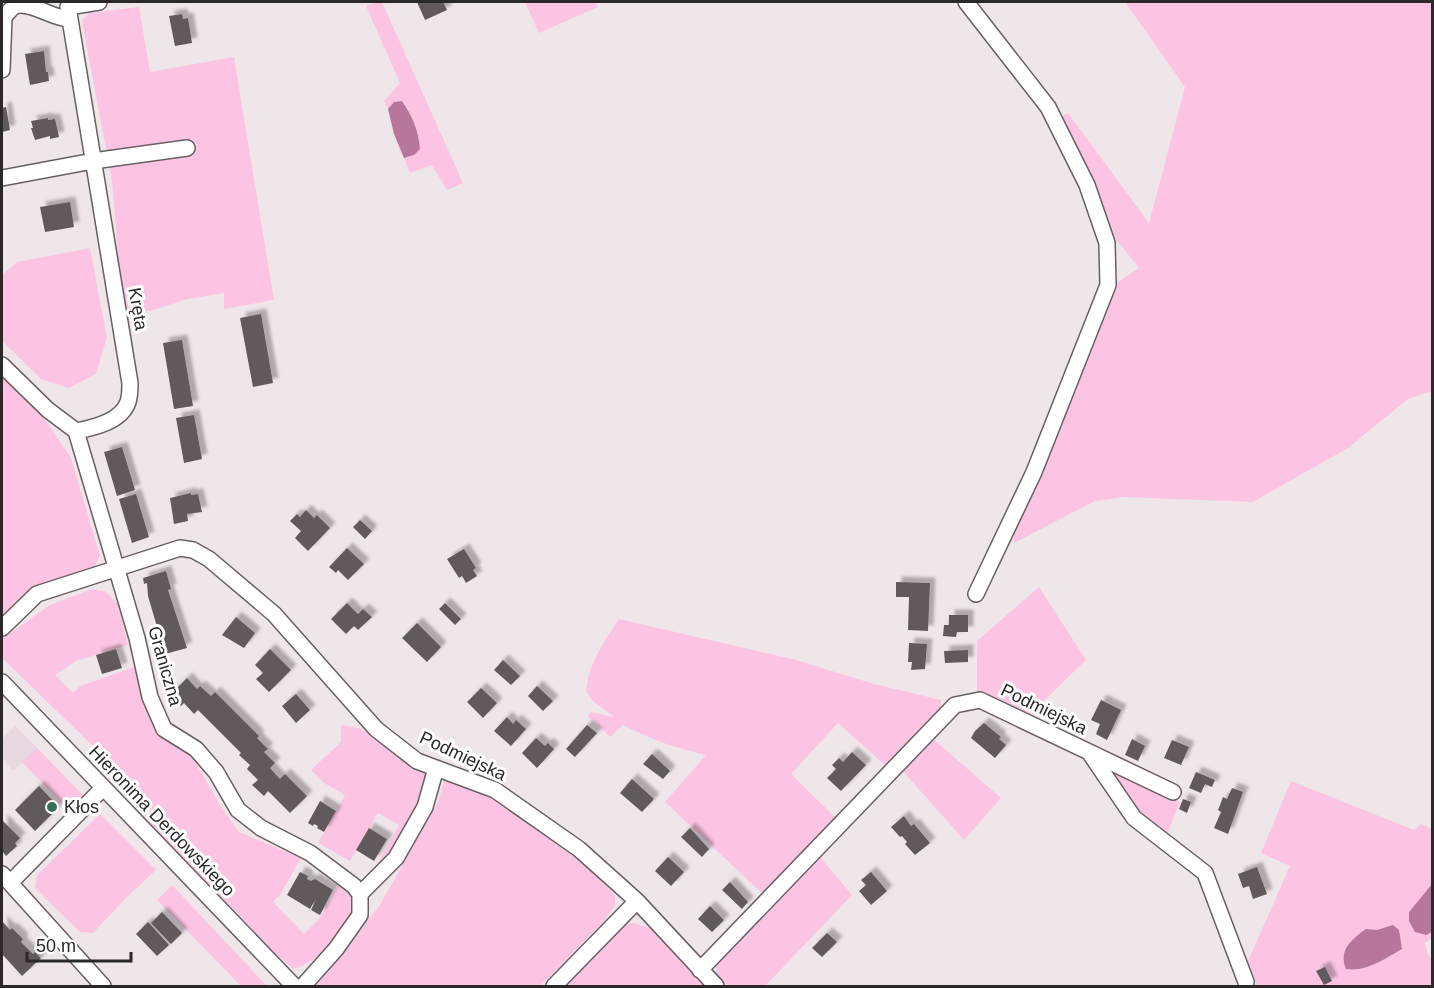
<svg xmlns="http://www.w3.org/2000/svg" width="1434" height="988" viewBox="0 0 1434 988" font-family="Helvetica,sans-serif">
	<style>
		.built { fill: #e8d8e0 }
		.green { fill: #fcc4e2 }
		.water { fill: #b8769c }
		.building { fill: #615a5d; filter: url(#shadow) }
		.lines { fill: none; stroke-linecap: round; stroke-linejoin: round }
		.minor-casing { stroke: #676063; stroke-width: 18 }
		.minor { stroke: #fff; stroke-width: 15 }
		.poi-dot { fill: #356f57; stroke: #fff; stroke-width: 2 }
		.labels { text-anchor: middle; stroke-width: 6; stroke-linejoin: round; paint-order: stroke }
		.street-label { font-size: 18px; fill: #2b2829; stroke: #fff }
		.poi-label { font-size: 18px; fill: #2b2829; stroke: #fff; text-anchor: start }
	</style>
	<defs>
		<filter id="shadow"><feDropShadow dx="5.5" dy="-5.5" stdDeviation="1.5" flood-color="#0004"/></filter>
	</defs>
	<rect width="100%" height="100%" fill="#efe6ea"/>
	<path class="built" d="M15 726 37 748 13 771 2 758V739Z"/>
	<path class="green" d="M377 2H382L463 183 447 190 432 165 410 173 404 158 414 155 419 138 408 109 402 101 394 102 388 109 384 101 400 83 366 6Z
		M525 2H595L598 7 539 33Z
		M1125 2H1432V391L1408 399 1348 448 1253 502 1124 497 1095 501 1014 543 1013 507 1112 286 1139 268 1115 238 1059 118 1068 113 1149 223 1185 87Z
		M139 7 150 72 234 57 274 300 224 309V293L188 299 150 311 127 309 119 268 112 181 82 21 89 13Z
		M90 248 107 338 96 374 69 388 41 379 2 341V275L17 262Z
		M2 376 47 422 71 458 100 556 94 567 36 589 2 616Z
		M1039 587 1086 660 1027 717 977 692V641Z
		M92 589 106 592 118 604 128 645 76 661 55 675 73 693 80 686 134 667 157 727 193 758 220 805 239 832 301 858 280 895 273 902 304 934 319 919 341 880 356 894 357 908C340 930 321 963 293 969L277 955 147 821 136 795 92 745 2 658V639L50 605Z
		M619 619 796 660 874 684 941 700V710L887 767 838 723 791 774 837 819 764 895 665 802 706 755C677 749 650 739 623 725L610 737 588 716 591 712 614 717 593 701 586 691C589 663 604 641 619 619Z
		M341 725 359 728 381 740 426 767 430 776 424 802 388 858 376 867 399 825 378 813 350 861 318 843 345 795 324 783 311 770 341 742Z
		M932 738 1001 798 964 840 902 770Z
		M37 748 85 797 70 812 22 762Z
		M1106 767 1180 802 1167 834 1134 810Z
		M453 777 496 798 530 819 594 873 615 896V906L601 924 540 986H316L380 905 439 800 444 780Z
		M1291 781 1414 830 1421 824 1432 829V884L1409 912V921L1426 935 1432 932V938L1425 943 1427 952 1432 961V986H1257L1248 961 1290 866 1261 853Z
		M100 814 156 870 127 897 93 933 80 932 35 888 37 875Z
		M819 856 852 895 765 986H728L716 973 717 962Z
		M172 885 267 986H241L157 900Z
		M634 923 653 929 708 986H564L622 925Z"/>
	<path class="water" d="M402 101C412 115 419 132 420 149L414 155 404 158 394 134 388 109 394 102Z
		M1432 884V932L1426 935 1415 932 1409 921V912Z
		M1393 925 1399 930 1402 949C1384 959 1367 972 1346 969 1338 950 1352 939 1366 929L1377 930Z"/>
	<path class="building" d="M417 2H443L447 10 425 20Z
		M182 14 183 19 188 18 192 43 175 46 169 16Z
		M44 51 46 72H48L49 81 30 85 25 54Z
		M6 107 10 130 2 132V108Z
		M48 118V120L55 119 59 137 50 139V136L35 140 31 128H33L31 121Z
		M70 202 74 227 45 232 40 207Z
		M261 314 273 383 253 387 240 318Z
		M182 340 193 406 174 409 163 343Z
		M194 415 202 459 184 463 176 418Z
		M122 447 135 490 117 496 104 452Z
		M191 493V495L198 494 202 512 187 514 188 521 174 524 170 498Z
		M136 494 149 537 132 543 119 499Z
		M306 510 314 518 317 515 330 528 308 551 295 538 301 531 290 521 297 514 300 517Z
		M360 520 372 531 365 539 353 527Z
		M347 548 364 564 348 580 338 570 336 573 329 567Z
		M464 549 476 568 473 570 477 576 466 583 462 576 459 578 447 559Z
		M166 571 171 589 168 590 187 648 165 654 148 596 147 583 144 584 143 578Z
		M896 582 930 583 928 631 908 630 909 597H896Z
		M347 603 358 614 363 609 372 617 358 630 354 626 346 634 331 619Z
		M445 603 461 619 455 625 439 609Z
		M949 615H968V632H957L956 637 943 636 944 625H949Z
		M236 617 255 633 244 648 222 635Z
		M417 623 441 647 427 662 402 638Z
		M909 643 927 644 925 669 911 670 912 662H908Z
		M116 649 122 668 102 674 96 655Z
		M270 649 291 670 269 692 256 679 263 673 255 665Z
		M968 650V662L945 663 944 651Z
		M503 660 520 676 511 685 494 670Z
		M187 678 197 689 200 686 211 696 215 692 259 736 257 738 268 749 264 752 275 763 270 768 280 779 285 774 307 796 290 813 268 791 264 796 252 785 258 780 247 769 250 765 239 755 241 753 198 710 194 714 184 703 181 706 170 695Z
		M537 686 553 701 543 711 528 696Z
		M481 688 497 703 483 718 467 702Z
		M296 694 310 710 296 723 282 706Z
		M1101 700 1121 710 1107 740 1096 734 1100 724 1091 720Z
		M507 717 513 724 516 720 526 729 511 746 494 731Z
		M984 723 1001 737 999 739 1006 745 995 758 971 738 975 731Z
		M587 725 597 733 575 757 566 749Z
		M536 738 545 746 548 743 554 749 537 768 522 753Z
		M1132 739 1145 746 1138 761 1125 755Z
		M1172 740 1189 747 1181 765 1164 758Z
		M852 752 866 765 841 791 827 778 836 769 832 765 839 758 843 762Z
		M652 754 670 771 663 779 643 764Z
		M1196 772 1215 780 1212 787 1205 784 1201 793 1189 788Z
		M632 779 654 799 642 812 620 793Z
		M39 786 59 807 35 831 15 810Z
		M1232 788 1243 792 1228 834 1214 828 1221 812 1218 810 1220 805 1223 797 1227 799Z
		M1183 799 1191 802 1187 813 1179 809Z
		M320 801 336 811 324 832 317 828 318 826 314 824 313 826 308 823Z
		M904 816 911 826 914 824 930 843 915 855 905 844 907 842 902 836 900 837 891 827Z
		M2 820 20 838 15 843 17 846 6 856 2 851Z
		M369 828 387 839 374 861 356 850Z
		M690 828 709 849 702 857 681 837Z
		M668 857 684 872 671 886 655 871Z
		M1257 867 1267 894 1253 899 1249 886 1243 888 1238 874Z
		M300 872 308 876 307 879 311 881 315 879 333 890 320 915 311 910 316 899 310 909 287 895Z
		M871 872 887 891 871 905 859 891 866 885 861 880Z
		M730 882 748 902 742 909 722 890Z
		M710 906 724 920 712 932 698 919Z
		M162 912 182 933 171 944 151 923Z
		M2 921 10 930 12 928 23 939 21 942 33 954 35 952 41 958 22 976 2 954Z
		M148 922 169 945 157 956 136 934Z
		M827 933 837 942 822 957 812 948Z
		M1325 967 1332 981 1324 985 1316 971Z"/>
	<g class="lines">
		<defs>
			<path id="minor" d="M966 2 1048 107 1087 185 1107 243 1108 285 1034 472 976 594
				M2 70 4 17C7 14 11 8 15 6 29 0 53 19 70 19
				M2 178 93 161 187 148
				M2 365 48 410 76 431C93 428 121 422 128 402 130 396 130 388 130 383L68 7 99 2
				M76 431 137 638 150 697 164 729 196 749 216 772 238 810 261 828 310 853 354 886 360 894V915L336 949 303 986
				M2 628 37 594 180 548 193 550 209 559 274 614 376 729 417 761 495 790 579 849 637 901 716 986
				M2 682 294 986
				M1091 755 1134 818 1205 873 1246 982
				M2 874 103 986
				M10 883 103 788
				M360 894 396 858 425 807 436 768
				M700 970 955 705 980 700 1173 792
				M554 986 637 901"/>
		</defs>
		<use href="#minor" class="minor-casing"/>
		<use href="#minor" class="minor"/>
	</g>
	<circle class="poi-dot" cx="52" cy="807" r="6"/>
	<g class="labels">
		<g class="street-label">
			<text transform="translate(138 309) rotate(80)" y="6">Kręta</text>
			<text transform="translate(165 666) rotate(74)" y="6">Graniczna</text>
			<text transform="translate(1044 709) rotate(26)" y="6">Podmiejska</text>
			<text transform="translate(463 756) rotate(25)" y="6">Podmiejska</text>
			<text transform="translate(162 821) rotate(46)" y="6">Hieronima Derdowskiego</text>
		</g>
		<g class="poi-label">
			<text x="64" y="813">Kłos</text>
		</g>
	</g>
	<rect width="1434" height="988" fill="none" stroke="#2b2829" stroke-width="6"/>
	<path d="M27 952v9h104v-9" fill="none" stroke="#2b2829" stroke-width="3"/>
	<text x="36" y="952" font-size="18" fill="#2b2829" stroke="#ffffff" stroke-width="4.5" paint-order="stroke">50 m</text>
</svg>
